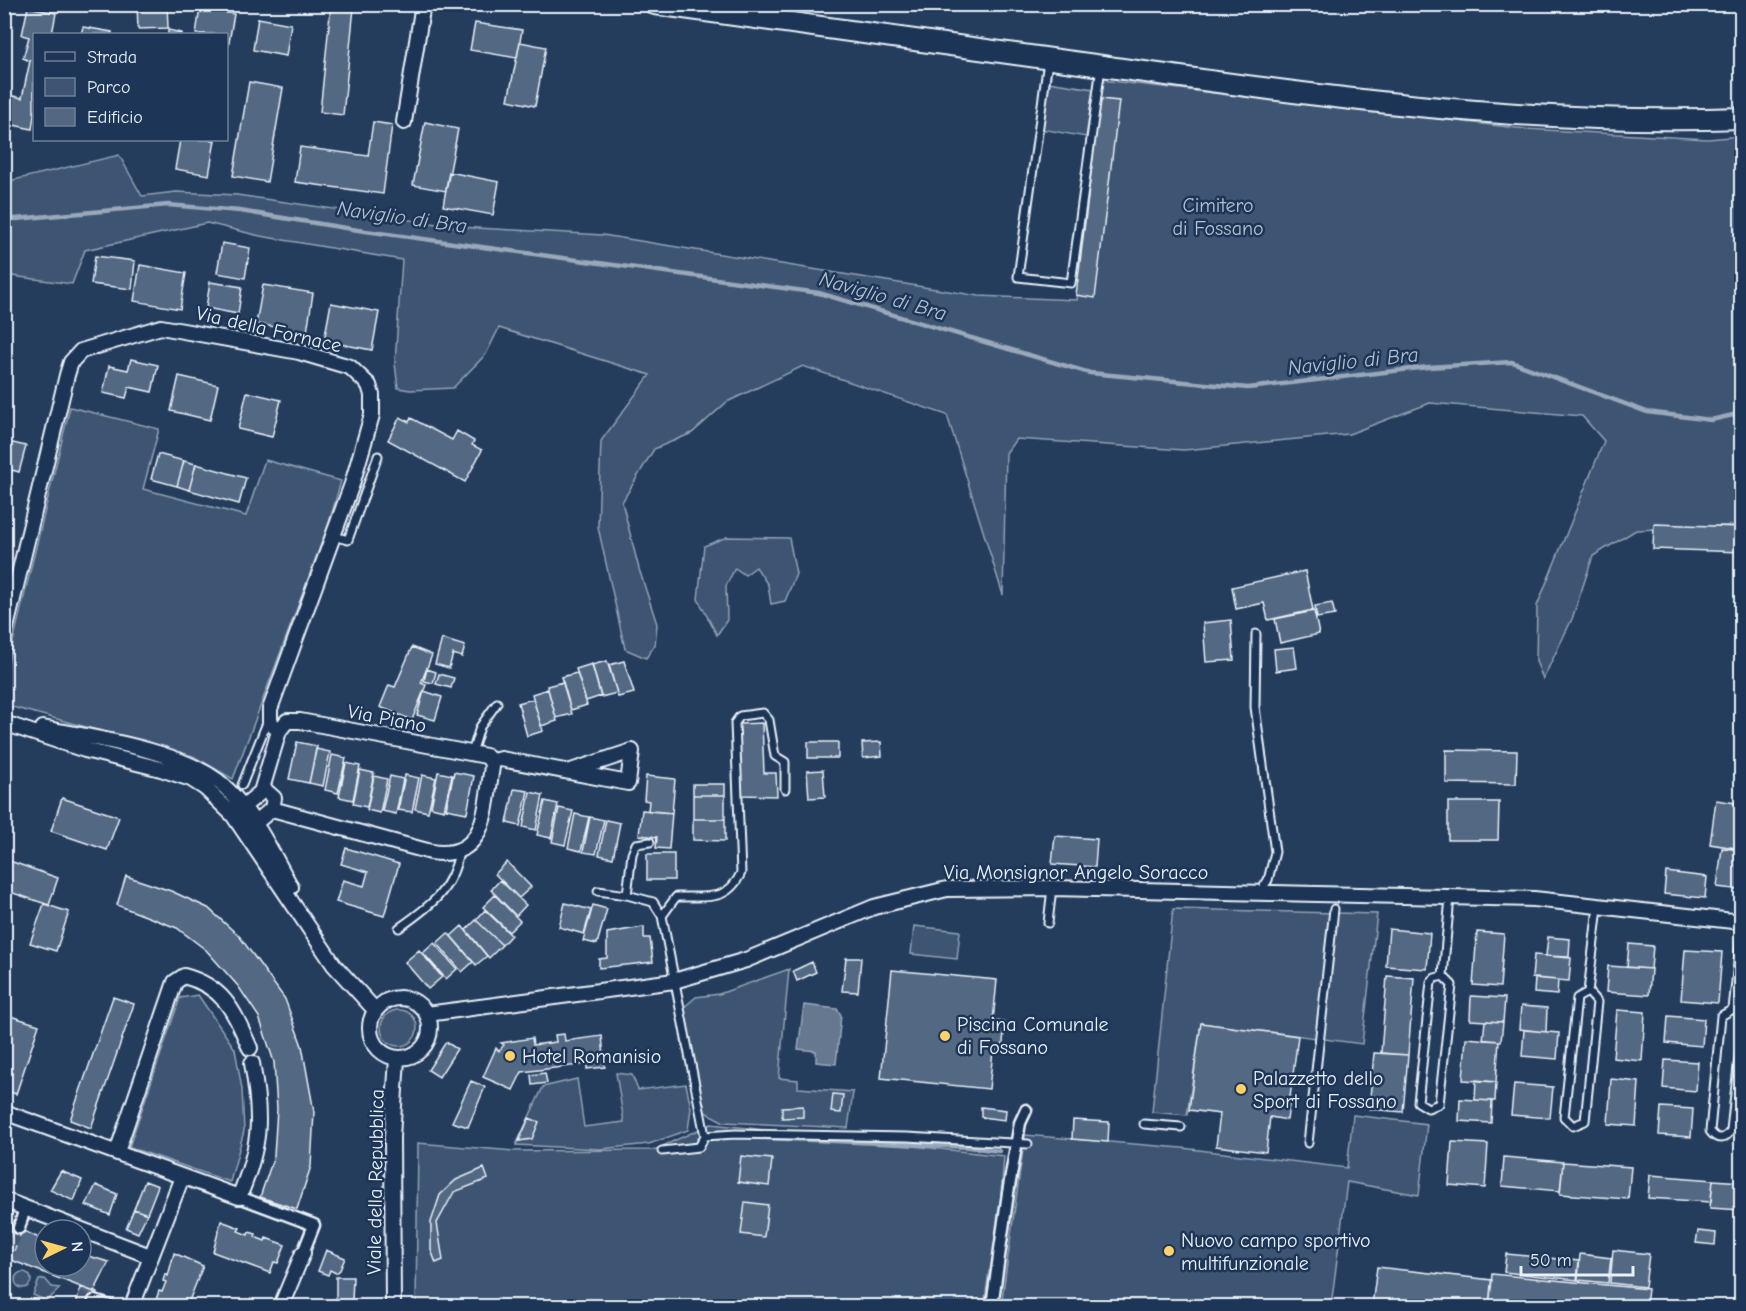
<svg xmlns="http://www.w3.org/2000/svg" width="1746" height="1311" viewBox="0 0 1746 1311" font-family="'Comic Neue',sans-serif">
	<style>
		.green { fill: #3e5472; stroke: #93a2b5; stroke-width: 1.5 }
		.water { fill: #657890; stroke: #99a8ba; stroke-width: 1.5 }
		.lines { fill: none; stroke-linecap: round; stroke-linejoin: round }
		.stream { stroke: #99a8ba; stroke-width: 4.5 }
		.building { fill: #536782; stroke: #e8f1f8; stroke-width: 1.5 }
		.pedestrian-tunnel { stroke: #425874; stroke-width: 10; stroke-dasharray: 10 5; stroke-linecap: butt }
		.service-casing { stroke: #e8f1f8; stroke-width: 11 }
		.pedestrian-casing { stroke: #e8f1f8; stroke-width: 15 }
		.minor-casing { stroke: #e8f1f8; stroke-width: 18 }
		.secondary-casing { stroke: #e8f1f8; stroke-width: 24 }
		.service { stroke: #1d3557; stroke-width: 7 }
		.pedestrian { stroke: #1d3557; stroke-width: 10 }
		.minor { stroke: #1d3557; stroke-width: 14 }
		.secondary { stroke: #1d3557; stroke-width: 20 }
		.poi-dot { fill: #ffd166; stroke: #1d3557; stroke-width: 2 }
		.labels { text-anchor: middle; stroke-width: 5; stroke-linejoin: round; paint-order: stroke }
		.park-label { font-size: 20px; fill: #b5c2d0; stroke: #1d3557 }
		.street-label { font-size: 20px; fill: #e8f1f8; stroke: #1d3557 }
		.poi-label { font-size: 20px; fill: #e8f1f8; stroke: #1d3557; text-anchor: start }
		.water-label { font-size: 21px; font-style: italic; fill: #b4c1ce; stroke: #1d3557 }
	</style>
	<rect width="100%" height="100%" fill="#253d5d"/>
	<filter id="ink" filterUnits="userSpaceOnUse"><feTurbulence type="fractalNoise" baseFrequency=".0167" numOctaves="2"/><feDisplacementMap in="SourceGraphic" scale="12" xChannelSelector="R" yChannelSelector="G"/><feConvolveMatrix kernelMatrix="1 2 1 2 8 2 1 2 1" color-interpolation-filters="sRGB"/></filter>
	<g filter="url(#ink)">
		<path class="green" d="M1102 80 1526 129 1708 139 1741 136V525L1636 530 1593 556 1572 619 1543 679 1536 661 1537 606 1604 441 1582 416 1430 403 1349 434 1184 450 1016 439 1006 453 1003 595 947 415 803 366 727 402 692 433 654 449 622 502 639 569 657 624 655 645 646 658 625 649 598 527 601 441 650 375 499 328 486 354 453 388 410 390 398 388 395 363 402 260 260 236 207 223 85 250 72 284 5 275V182L119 155 142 196 176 192 237 195 458 227 603 235 979 296 1077 300Z
			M1048 82 1093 89 1086 137 1041 129Z
			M70 407 159 429 143 489 246 516 265 460 341 481 329 523 233 779 193 756 5 705V675Z
			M727 537 789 538 796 574 785 601 771 604 768 585 756 567 745 575 735 568 726 586 727 620 717 635 698 599 704 546Z
			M1173 909 1377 914 1362 1044 1201 1023 1187 1115 1152 1112Z
			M914 926 960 931 957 959 911 954Z
			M789 969 779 1078 798 1080V1088L853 1092 848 1128 724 1122 705 1112 683 1008 696 997 719 994Z
			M198 995 235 1049 242 1089 244 1131 230 1182 129 1147 180 998Z
			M381 1028a18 18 0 1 1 36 0a18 18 0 1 1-36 0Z
			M616 1073 632 1075 638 1090 686 1084 691 1108 688 1130 649 1144 601 1149 516 1145 543 1087 577 1079 584 1127 624 1122Z
			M1353 1115 1427 1124 1419 1195 1347 1182 1331 1306H1001L1025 1135 1182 1148 1347 1168Z
			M711 1124 1004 1156 995 1272 989 1271 984 1306H416L418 1143 514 1151 654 1150Z
			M15 1280a8 8 0 1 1 16 0a8 8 0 1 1-16 0Z
			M45 1279 52 1287 60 1288 47 1301 33 1295 39 1280Z"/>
		<path class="water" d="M804 1005 837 1009 841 1015 836 1064 816 1062V1051L798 1049Z"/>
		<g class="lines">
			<path class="stream" d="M4 218 16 219 168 205 240 211 358 230 819 293 1090 373 1248 388 1428 367 1512 362 1647 412 1711 420 1742 413
				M743 1137 968 1147 999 1151"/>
		</g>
		<path class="building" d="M137 4H167L168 28 138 29Z
			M331 5 354 8 343 115 320 112Z
			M28 7 56 13 52 34H34V115L32 129 4 123V94L22 98 30 61 23 58 29 37 22 35Z
			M200 8 234 14 228 48 226 34H196Z
			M258 18 291 24 286 56 253 50Z
			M475 23 522 30 517 58 470 50Z
			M83 27 112 32V34H81Z
			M168 30 182 33V34H168Z
			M520 42 546 47 535 106 508 100Z
			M249 82 283 88 267 182 233 176Z
			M1100 99 1119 101 1095 298 1076 295Z
			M373 122 392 125 383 194 295 182 300 147 368 156Z
			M425 122 458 129 446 191 413 185Z
			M180 140H215L209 175 175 169Z
			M449 172 499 182 493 215 443 206Z
			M222 243 250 248 245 278 217 273Z
			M95 256 135 261 132 289 91 284Z
			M140 265 186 273 180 309 134 301Z
			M210 282 242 287 238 314 206 308Z
			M263 285 313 293 307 332 256 324Z
			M331 303 379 312 372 350 324 341Z
			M131 359 158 365 152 392 129 387 126 398 103 393 109 366 128 370Z
			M179 376 218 385 210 420 171 411Z
			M247 392 281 400 272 437 238 429Z
			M400 417 409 422 411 418 452 440 457 431 474 441 472 445 482 450 465 482 388 440Z
			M4 441 26 446 19 472 12 470 4 498Z
			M158 454 184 461 177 486 151 479Z
			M184 461 196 464 189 490 177 486Z
			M196 464 246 478 239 504 189 490Z
			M1654 524 1742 527V552L1653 549Z
			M1305 571 1313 610 1268 620 1264 603 1236 609 1232 587Z
			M1332 603 1335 615 1317 618 1315 606Z
			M1314 611 1319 634 1280 643 1275 619Z
			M1231 620 1234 660 1206 662 1203 623Z
			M442 639 465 646 462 657 453 654 449 668 435 664Z
			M412 647 432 655 421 683 426 685 412 720 380 707 389 685 395 687Z
			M1294 647 1297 668 1276 671 1274 649Z
			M607 661 617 693 601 697 592 665Z
			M624 661 634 693 618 697 609 665Z
			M592 664 601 696 586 701 576 669Z
			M427 669 436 672 433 683 424 681Z
			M577 673 587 705 571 710 561 677Z
			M439 674 454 678 451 688 436 684Z
			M563 682 572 714 556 718 547 686Z
			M548 689 557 721 541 726 532 694Z
			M424 691 442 697 435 720 417 715Z
			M533 699 543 731 527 736 518 703Z
			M762 723 764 773H776L777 796 741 795 739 724Z
			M297 742 317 746 309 783 289 779Z
			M808 742H838V758H808Z
			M881 742 882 756 863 758 862 743Z
			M316 749 330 752 323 786 309 783Z
			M1446 750 1517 751 1516 784 1446 783Z
			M332 755 346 758 338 793 325 790Z
			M346 763 360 766 353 800 339 797Z
			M360 770 374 773 367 807 353 804Z
			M823 770 825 797 809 798 807 771Z
			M438 772 452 775 444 810 431 807Z
			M454 772 474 776 467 813 446 809Z
			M405 775 419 778 412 812 398 810Z
			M422 775 436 778 428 812 415 809Z
			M374 776 387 779 380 813 367 810Z
			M390 776 403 779 396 814 382 811Z
			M646 776 675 779 672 813 648 811 649 801 644 800Z
			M693 784H725V795H693Z
			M514 789 528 791 520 826 507 823Z
			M530 792 543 795 536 830 523 827Z
			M693 795H725V819H693Z
			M62 798 119 817 107 850 51 831Z
			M1716 800 1742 804V849L1710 844Z
			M545 801 558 804 551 838 537 835Z
			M1448 802H1499L1498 840H1448Z
			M559 808 573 811 565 845 552 842Z
			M642 810 672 813 669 849 656 848 657 837 639 835Z
			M575 814 589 817 581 851 568 848Z
			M590 817 604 820 596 854 583 852Z
			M693 819H725V841L693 840Z
			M606 820 620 823 613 858 599 855Z
			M1055 836 1097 839 1095 867 1052 864Z
			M346 848 399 864 384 916 336 902 343 880 364 886 368 872 341 864Z
			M1722 848 1742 850V890L1717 887Z
			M647 854H674V880H647Z
			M4 859 58 878 49 905 4 890Z
			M507 862 531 887 519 898 495 874Z
			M1666 872 1707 877 1705 898 1664 894Z
			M126 876 171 891 208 908 240 937 285 999 302 1046 314 1112 311 1166 297 1209 260 1197 274 1156 277 1109 274 1062 259 1017 238 986 206 950 177 928 117 905Z
			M500 880 526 905 516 916 491 890Z
			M495 895 520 921 509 932 483 907Z
			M565 903 591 910 584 934 559 927Z
			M44 904 69 912 56 951 30 943Z
			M593 905 607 909 597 944 583 941Z
			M485 910 511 935 502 945 476 920Z
			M476 920 502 945 489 958 466 930Z
			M462 926 487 956 476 965 451 936Z
			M644 927V938H650L653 962 599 968V959L607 958V933Z
			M1389 929 1430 933 1427 969 1386 966Z
			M1477 932 1504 934 1500 987 1473 985Z
			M448 933 473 962 462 972 437 943Z
			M1548 937 1570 939 1569 957 1546 956Z
			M434 943 457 969 446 979 423 953Z
			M1629 944 1653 946 1651 969 1627 967Z
			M419 950 442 977 428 989 405 962Z
			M1685 950 1722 952 1718 1003 1681 1000Z
			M1534 955 1571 958 1569 981 1532 978Z
			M846 958H861L858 992 842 991Z
			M812 962 816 972 797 981 793 971Z
			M1608 966 1651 969 1649 995 1606 992Z
			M892 970 997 980 993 1021 1005 1022 1002 1052 993 1051 989 1089 881 1078Z
			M1387 976 1414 978 1408 1055 1381 1053Z
			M1535 978 1558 980 1557 995 1534 993Z
			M1471 996 1505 998 1503 1022 1470 1020Z
			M113 997 134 1004 91 1128 70 1120Z
			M1521 1006 1547 1008 1546 1032 1519 1029Z
			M1617 1010 1645 1012 1642 1061 1613 1058Z
			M7 1015 39 1025 16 1094 4 1090V1023Z
			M1668 1016 1704 1019 1702 1046 1666 1043Z
			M1485 1021 1503 1022 1501 1041 1483 1040Z
			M1201 1023 1298 1036 1287 1120 1270 1117 1266 1152 1216 1146 1220 1114 1189 1110Z
			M1524 1030 1559 1033 1557 1059 1522 1056Z
			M564 1034 565 1041 602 1036 605 1067 587 1069V1064L522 1072 513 1090 483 1077 496 1048 499 1051 504 1045 501 1043 532 1038 533 1045 556 1042 555 1035Z
			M1466 1038 1499 1041 1496 1082 1463 1080Z
			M446 1042 457 1049 439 1077 428 1070Z
			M1374 1053 1408 1055 1403 1112 1369 1109Z
			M1665 1060 1698 1062 1696 1091 1663 1088Z
			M545 1073 547 1083 532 1085 531 1075Z
			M1611 1079 1639 1082 1636 1126 1608 1124Z
			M1476 1080 1496 1082 1495 1101 1475 1100Z
			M471 1081 485 1087 468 1127 452 1122Z
			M1514 1084 1553 1087 1550 1118 1511 1115Z
			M833 1094 843 1095 841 1113 831 1112Z
			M1460 1099 1492 1101 1491 1123 1459 1121Z
			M803 1106V1117L782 1118V1107Z
			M981 1107 1006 1110 1005 1120 981 1117Z
			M1661 1107 1693 1109 1691 1137 1659 1135Z
			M529 1118 539 1122 532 1139 519 1141Z
			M1073 1120 1109 1122 1108 1142 1072 1139Z
			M1452 1142 1488 1144 1485 1188 1449 1185Z
			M741 1156 772 1159 769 1186 738 1182Z
			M1504 1157 1563 1162 1560 1191 1502 1186Z
			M1563 1162 1631 1167 1628 1199 1560 1194Z
			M484 1168 488 1179 454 1192 437 1223 443 1260 436 1263 431 1250V1222L440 1195 456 1180Z
			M61 1171 82 1180 74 1201 50 1190Z
			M1650 1175 1713 1180 1711 1202 1648 1198Z
			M1713 1180 1742 1182V1210L1710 1208Z
			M145 1181 158 1186 147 1214 134 1209Z
			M96 1185 117 1194 110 1215 86 1205Z
			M745 1202 768 1205 764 1237 741 1234Z
			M134 1209 147 1214 138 1233 126 1228Z
			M221 1221 240 1228 238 1231 248 1235 249 1232 256 1234 255 1237 265 1241 266 1238 285 1245 278 1263 274 1262 270 1273 213 1252Z
			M4 1222 15 1226 4 1254Z
			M15 1226 22 1230 11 1260 4 1254Z
			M22 1230 45 1241V1266H81V1254L109 1262 94 1292 11 1260Z
			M1698 1231 1716 1233 1715 1245 1696 1243Z
			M326 1250 345 1258 340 1270 336 1273 330 1270 328 1275 318 1271Z
			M1613 1250 1649 1254 1645 1287 1610 1283Z
			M174 1253 203 1266 187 1306H165L155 1303 159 1291 162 1292 166 1282 163 1281 165 1274 168 1276Z
			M1506 1254 1579 1261 1577 1280 1504 1272Z
			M1580 1254 1611 1258 1608 1283 1578 1280Z
			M1377 1267 1492 1280 1489 1306H1372Z
			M1492 1274 1648 1289 1646 1306H1489Z
			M336 1277H353L352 1301H336Z
			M81 1287 97 1293 93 1306 76 1305Z"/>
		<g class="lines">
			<path class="pedestrian-tunnel" d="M7 1259 19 1228
				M79 1296 94 1301"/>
			<defs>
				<path id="service" d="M1048 61 1018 277 1071 283 1101 67
					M333 536 348 540 378 456
					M1256 634 1255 707 1275 852 1268 880 1260 892
					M472 753 480 727 497 703
					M242 785 268 720
					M598 891 627 895 653 902 662 916 705 1136
					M627 895 632 854 636 844 650 842
					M662 916 676 897C705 896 727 903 741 873L735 723 740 716 763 713 769 720 775 756 785 762V789
					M1048 923 1052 888
					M399 928C430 906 452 891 459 852
					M1443 976 1435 978 1431 982 1418 1102 1428 1108 1439 1104 1452 985 1443 976 1450 897
					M1588 992 1597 1002 1585 1121 1573 1126 1564 1117 1577 998 1588 992 1598 907
					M1733 1009 1721 1016 1710 1131C1717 1141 1725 1140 1731 1130L1742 1030
					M1733 1009 1742 926
					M1733 1009 1742 1015
					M1144 1124 1181 1127
					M1308 1143 1334 909
					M662 1151 699 1147 705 1136 735 1134 907 1137 1028 1144"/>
				<path id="pedestrian" d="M239 1197 314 1225 303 1253
					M19 1228 25 1208
					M94 1301 110 1306
					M992 1306 1008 1193 1020 1123 1026 1110"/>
				<path id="minor" d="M404 122 423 4
					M4 636 67 375 71 362 81 351 161 327 299 352 350 367 369 385 372 395V415L352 484 270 709V722L279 731 261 792
					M4 723 85 750 161 769 191 779 205 788 233 815 334 965 375 1010
					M43 728C94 738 187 751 225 787 254 814 272 853 291 887
					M279 731 287 721H300L486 756 491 761 501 759 628 783 632 751 571 771
					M266 791 274 798 272 809 255 823 233 815 261 792Z
					M272 809 431 852C487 861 485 808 492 767L491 761
					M370 1028a30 30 0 1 1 60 0a30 30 0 1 1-60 0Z
					M427 1014 674 981 746 960 874 907 947 889 1052 888 1534 899 1742 922
					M4 1112 239 1197C261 1145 262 1118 252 1063
					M117 1152 175 982 184 976C225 987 234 1012 250 1048
					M4 1200 150 1256
					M132 1306 182 1177
					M281 1306 303 1253
					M393 1306 392 1137 397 1058"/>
				<path id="secondary" d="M655 4C804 25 953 45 1102 66 1316 96 1525 126 1742 118"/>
			</defs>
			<use href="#service" class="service-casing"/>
			<use href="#pedestrian" class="pedestrian-casing"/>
			<use href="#minor" class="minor-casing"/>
			<use href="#secondary" class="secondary-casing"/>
			<use href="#service" class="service"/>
			<use href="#pedestrian" class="pedestrian"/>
			<use href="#minor" class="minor"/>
			<use href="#secondary" class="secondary"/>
		</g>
	</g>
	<g class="poi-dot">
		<circle cx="945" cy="1036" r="6"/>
		<circle cx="510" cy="1056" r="6"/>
		<circle cx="1241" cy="1089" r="6"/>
		<circle cx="1169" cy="1251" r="6"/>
	</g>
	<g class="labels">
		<g class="park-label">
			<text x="1218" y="212">Cimitero<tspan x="1218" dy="23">di Fossano</tspan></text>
		</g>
		<g class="street-label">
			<text transform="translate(269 329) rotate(13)" y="7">Via della Fornace</text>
			<text transform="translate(387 718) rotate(11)" y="7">Via Piano</text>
			<text x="1076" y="879">Via Monsignor Angelo Soracco</text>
			<text transform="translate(375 1182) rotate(-89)" y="7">Viale della Repubblica</text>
		</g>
		<g class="poi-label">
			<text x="957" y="1031">Piscina Comunale<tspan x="957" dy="23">di Fossano</tspan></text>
			<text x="522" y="1063">Hotel Romanisio</text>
			<text x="1253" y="1085">Palazzetto dello<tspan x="1253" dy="23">Sport di Fossano</tspan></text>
			<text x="1181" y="1247">Nuovo campo sportivo<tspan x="1181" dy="23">multifunzionale</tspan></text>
		</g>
		<g class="water-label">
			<text transform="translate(402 217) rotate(8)" y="7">Naviglio di Bra</text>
			<text transform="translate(883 296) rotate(16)" y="7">Naviglio di Bra</text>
			<text transform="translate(1353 361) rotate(-6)" y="7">Naviglio di Bra</text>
		</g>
	</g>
	<rect width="1746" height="1311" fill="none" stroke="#1d3557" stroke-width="24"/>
	<rect x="12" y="12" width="1722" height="1287" fill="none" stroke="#e8f1f8" stroke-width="2" filter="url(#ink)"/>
	<rect x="33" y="33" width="195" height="108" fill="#1d3557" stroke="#6e8097" stroke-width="1.5"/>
	<rect x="45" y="52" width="30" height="9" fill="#1d3557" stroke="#6e8097" stroke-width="1.5"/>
	<text x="87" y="63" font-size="18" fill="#e8f1f8">Strada</text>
	<rect x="45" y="78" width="30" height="18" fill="#3e5472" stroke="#6e8097" stroke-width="1.5"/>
	<text x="87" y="93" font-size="18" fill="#e8f1f8">Parco</text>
	<rect x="45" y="108" width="30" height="18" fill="#536782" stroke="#6e8097" stroke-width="1.5"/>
	<text x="87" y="123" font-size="18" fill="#e8f1f8">Edificio</text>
	<g transform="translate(63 1248) rotate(85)"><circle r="28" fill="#1d3557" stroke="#6e8097" stroke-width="1.5"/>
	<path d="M0-4.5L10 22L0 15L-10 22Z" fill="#ffd166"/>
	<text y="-9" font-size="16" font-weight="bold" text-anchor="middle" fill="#e8f1f8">N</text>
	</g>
	<path d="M1521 1266v9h112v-9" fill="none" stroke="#e8f1f8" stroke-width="3"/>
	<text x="1530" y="1266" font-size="18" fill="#e8f1f8" stroke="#1d3557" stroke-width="4.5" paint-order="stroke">50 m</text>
</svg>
